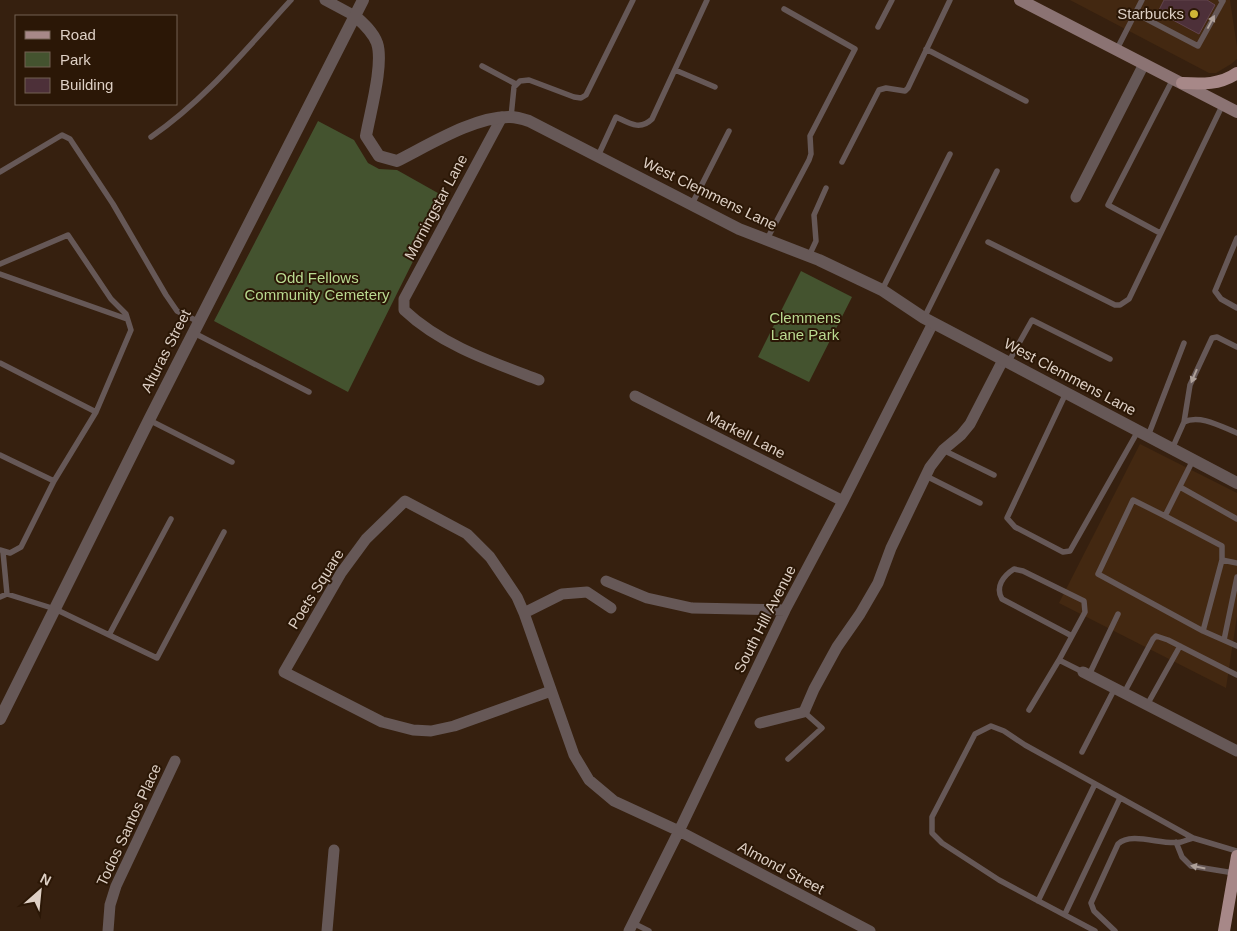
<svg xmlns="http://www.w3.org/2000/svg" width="1237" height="931" viewBox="0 0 1237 931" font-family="Helvetica,sans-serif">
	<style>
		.built { fill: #432811 }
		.green { fill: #44532f }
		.building { fill: #4d3039; stroke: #62444d }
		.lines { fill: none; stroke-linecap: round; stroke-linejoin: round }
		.service { stroke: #665857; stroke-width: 5.5 }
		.minor { stroke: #665857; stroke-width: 11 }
		.tertiary { stroke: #665857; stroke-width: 12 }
		.secondary { stroke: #8b7373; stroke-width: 12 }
		.primary { stroke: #a78888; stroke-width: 12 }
		.oneway { fill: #aea099 }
		.poi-dot { fill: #d0b736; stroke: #2b1706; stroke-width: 2 }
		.labels { text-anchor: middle; stroke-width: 4; stroke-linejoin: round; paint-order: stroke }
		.poi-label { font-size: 15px; fill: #ded0c5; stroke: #2b1706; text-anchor: end }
		.street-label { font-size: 15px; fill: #ded0c5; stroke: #2b1706 }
		.park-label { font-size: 15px; fill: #b9da90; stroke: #2b1706 }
	</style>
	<rect width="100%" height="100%" fill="#36200f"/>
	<path class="built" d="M1070 0H1230L1237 47V59L1231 64 1216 73H1209Z
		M1140 444 1237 493V616L1226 688 1059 603Z"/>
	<path class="green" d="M318 121 354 140 368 163 379 169 397 170 445 197 348 392 214 321Z
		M801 271 852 297 809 382 758 357Z"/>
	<path class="building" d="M1164 0H1207L1215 5 1199 34 1158 12Z"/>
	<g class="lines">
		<path class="service" d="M1135 13 1198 46 1223 1 1221 0
			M878 27 892 0
			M926 49 1026 101
			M1117 49 1142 0
			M482 66 516 84
			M675 70 715 87
			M511 117 514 87 520 81 529 80 574 97 581 98 586 95 633 0
			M151 137C206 99 246 49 291 0
			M598 156 616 117C629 123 640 131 652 119L707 0
			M842 162 879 90 886 88 905 91 908 88 950 0
			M0 172 62 135 70 139 113 204 166 295 177 311 199 322
			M692 204 729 131
			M1160 233 1108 205 1173 79
			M1237 238 1215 291 1221 299 1237 308
			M766 241 809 160 811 154 810 136 855 49 784 9
			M988 242 1115 305H1120L1129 299 1223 104
			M809 256 816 241 814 215 826 188
			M0 264 68 235 111 299 126 314 131 330 96 412 54 481 21 547 10 553 0 550
			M0 274 127 319
			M882 290 950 154
			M924 318 997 171
			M194 333 309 392
			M0 363 96 412
			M1008 363 1032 320 1110 359
			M1066 393 1007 518 1015 527 1063 552 1070 551 1138 431
			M149 420 232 462
			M1184 422 1190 385 1212 338 1217 337 1237 347
			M1148 436 1184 343
			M1172 449 1184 422C1200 414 1222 427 1237 433
			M943 450 994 475
			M0 455 54 481
			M1193 460 1165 516 1222 546V560L1237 563
			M926 476 980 503
			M1180 487 1237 519
			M1165 516 1133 500 1098 574 1203 631
			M3 552 7 594
			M1222 560 1203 631 1237 646
			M0 597 7 594 55 609 157 658 224 532
			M109 635 171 519
			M1224 640 1237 577
			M1059 660 1085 612 1084 601 1023 571 1014 569C1003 576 995 587 1002 599L1072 636
			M1089 675 1118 614
			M1124 693 1153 639 1156 636 1168 640 1237 675
			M1147 705 1180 646
			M1029 710 1059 660 1083 672
			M1082 752 1115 688
			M788 759 822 728 804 712
			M1176 842 1182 857 1191 866 1234 873
			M1038 901 1095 784
			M1065 914 1120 798
			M633 923 649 931
			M1095 931 999 880 942 843 932 833V817L975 734 991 726 1004 731 1025 745 1193 838 1237 851
			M1115 931 1094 911 1091 903 1118 844C1132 831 1163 846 1181 842 1185 841 1189 839 1193 838"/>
		<path class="minor" d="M325 0 355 16
			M502 117 404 299V310C441 345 492 362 539 380
			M1076 197 1144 64
			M635 396 843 501
			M606 581 647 598 692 608 785 610
			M524 613 562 594 587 592 611 608
			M1083 672 1237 751
			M551 691 454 726 431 731 413 730 382 722 284 672 341 573 366 539 405 501 467 534 490 557 517 597 524 613 574 755 589 780 614 801 679 831 870 931
			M760 723 804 712 814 689 837 647 860 614 878 583 891 548 930 467 943 450 961 435 970 424 1003 360
			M108 931 110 905 116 886 175 761
			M327 931 334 850
			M629 931 679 831 785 610 843 501 933 323"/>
		<path class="tertiary" d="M355 16C363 23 373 32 377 43 384 64 370 113 366 136L379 156 397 161C429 145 475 116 510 117 516 117 523 119 529 121L739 229 819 260 882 290 924 318 1237 483
			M0 719 149 420 363 0"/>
		<path class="secondary" d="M1020 0 1237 112"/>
		<path class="primary" d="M1182 83C1202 84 1220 85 1237 73
			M1224 931 1237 856"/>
	</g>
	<defs><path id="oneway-solid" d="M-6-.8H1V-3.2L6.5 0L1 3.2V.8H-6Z" transform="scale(1.25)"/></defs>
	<g class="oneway">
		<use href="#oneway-solid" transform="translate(1211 22) rotate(-62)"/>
		<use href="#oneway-solid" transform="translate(1194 376) rotate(113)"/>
		<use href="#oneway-solid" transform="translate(1198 867) rotate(-169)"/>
	</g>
	<circle class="poi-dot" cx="1194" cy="14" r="5"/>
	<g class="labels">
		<g class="poi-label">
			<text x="1184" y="19">Starbucks</text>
		</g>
		<g class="street-label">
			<text transform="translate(710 194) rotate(26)" y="5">West Clemmens Lane</text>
			<text transform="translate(436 207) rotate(-62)" y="5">Morningstar Lane</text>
			<text transform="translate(166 351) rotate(-63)" y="5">Alturas Street</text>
			<text transform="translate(1070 377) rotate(28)" y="5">West Clemmens Lane</text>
			<text transform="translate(746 435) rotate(27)" y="5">Markell Lane</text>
			<text transform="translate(316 589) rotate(-58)" y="5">Poets Square</text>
			<text transform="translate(765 619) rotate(-63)" y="5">South Hill Avenue</text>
			<text transform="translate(129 825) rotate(-65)" y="5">Todos Santos Place</text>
			<text transform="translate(781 868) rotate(28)" y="5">Almond Street</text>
		</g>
		<g class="park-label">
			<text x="317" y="283">Odd Fellows<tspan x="317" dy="17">Community Cemetery</tspan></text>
			<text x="805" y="323">Clemmens<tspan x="805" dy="17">Lane Park</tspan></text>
		</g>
	</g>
	<rect x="15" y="15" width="162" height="90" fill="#2b1706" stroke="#736152"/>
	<rect x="25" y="31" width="25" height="8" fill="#a78888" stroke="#736152"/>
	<text x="60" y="40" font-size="15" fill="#ded0c5">Road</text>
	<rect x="25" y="52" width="25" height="15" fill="#44532f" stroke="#736152"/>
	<text x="60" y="65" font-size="15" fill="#ded0c5">Park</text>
	<rect x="25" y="78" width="25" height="15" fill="#4d3039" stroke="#736152"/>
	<text x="60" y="90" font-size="15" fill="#ded0c5">Building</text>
	<g transform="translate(40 891) rotate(27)" stroke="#2b1706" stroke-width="4" paint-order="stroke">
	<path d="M0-4L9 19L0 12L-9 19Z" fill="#ded0c5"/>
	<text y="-8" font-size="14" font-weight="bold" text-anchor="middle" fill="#ded0c5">N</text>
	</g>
</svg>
